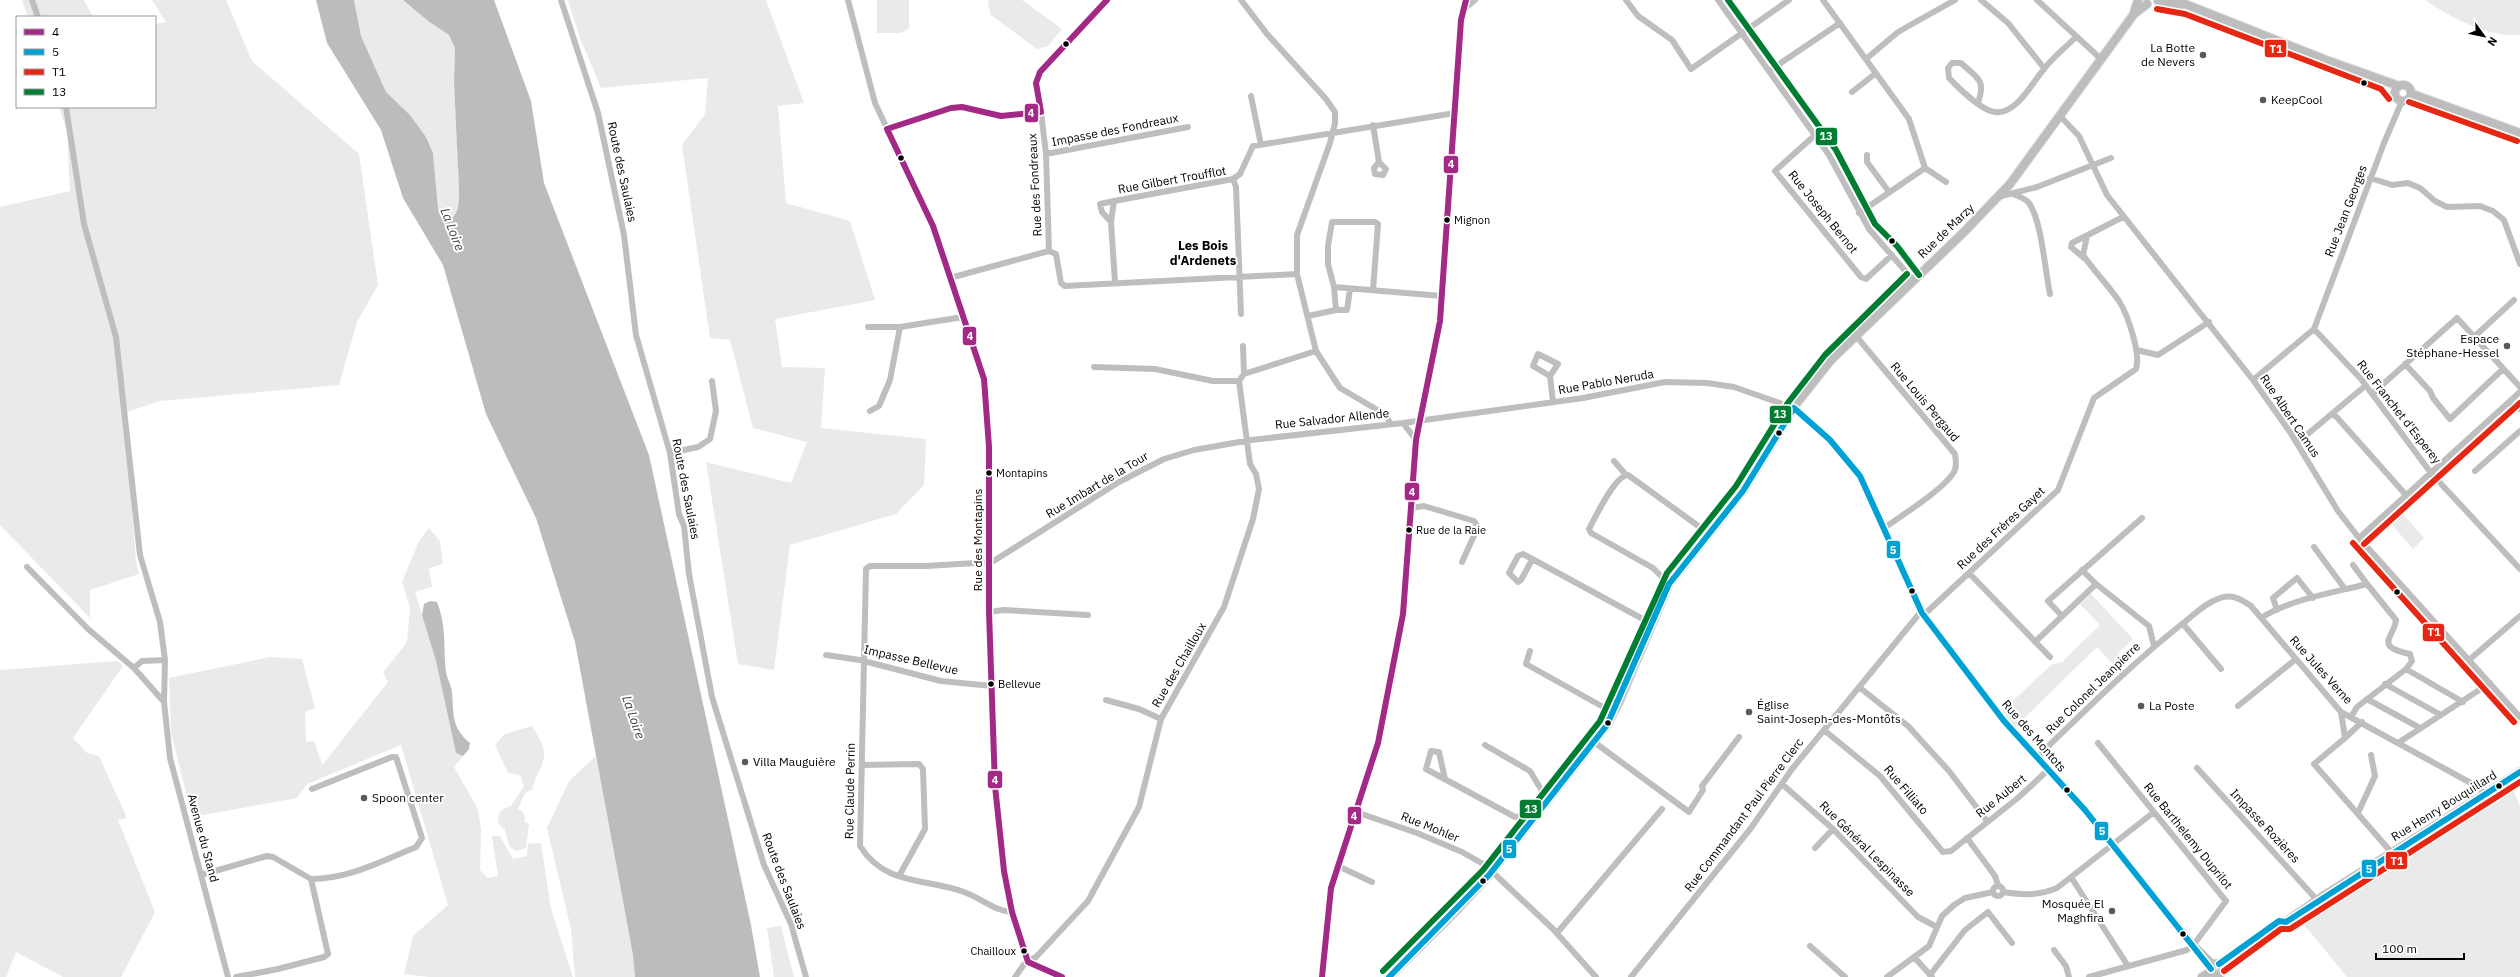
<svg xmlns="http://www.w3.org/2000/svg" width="2520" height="977" viewBox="0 0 2520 977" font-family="'IBM Plex Sans',sans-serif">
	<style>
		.green { fill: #eaeaea }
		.water { fill: #bcbcbc }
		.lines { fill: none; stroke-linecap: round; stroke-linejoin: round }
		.major-casing { stroke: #dbdbdb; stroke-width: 10 }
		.minor { stroke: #bebebe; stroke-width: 6 }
		.major { stroke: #bdbdbd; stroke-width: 8 }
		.bus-1-casing { stroke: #fff; stroke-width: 9 }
		.bus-2-casing { stroke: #fff; stroke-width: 9 }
		.bus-3-casing { stroke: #fff; stroke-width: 9 }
		.bus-4-casing { stroke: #fff; stroke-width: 9 }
		.bus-1 { stroke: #a22986; stroke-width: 6 }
		.bus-2 { stroke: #00a1d4; stroke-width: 6 }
		.bus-3 { stroke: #e52713; stroke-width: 6 }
		.bus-4 { stroke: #007d32; stroke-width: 6 }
		.bus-dot { fill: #000; stroke: #fff; stroke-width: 1.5 }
		.poi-dot { fill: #595959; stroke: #fff; stroke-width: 1.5 }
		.labels { text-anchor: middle; stroke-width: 4; stroke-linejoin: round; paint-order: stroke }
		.bus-label { font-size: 11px; fill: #000; stroke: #fff; text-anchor: start }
		.poi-label { font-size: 12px; fill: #000; stroke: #fff; text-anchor: start }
		.street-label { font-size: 12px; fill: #000; stroke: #fff }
		.water-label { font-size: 13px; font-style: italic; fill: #404040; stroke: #fff }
		.neighbourhood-label { font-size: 13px; font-weight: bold; fill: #000; stroke: #fff }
		.line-badge { stroke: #fff; stroke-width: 1.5 }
		.badge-label { font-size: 11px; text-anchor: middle; font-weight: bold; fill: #fff }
	</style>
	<rect width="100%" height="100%" fill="#fff"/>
	<path class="green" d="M22 0H84L93 17H28Z
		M152 0H226L252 61 359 154 378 285 357 322 339 385 160 401 124 413 136 561 139 574 90 590V618L0 525V207L70 191 67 132 59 107H155V24L166 22Z
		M354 0H403L428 21 449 35 455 48 454 83 459 188C459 197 460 211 452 218L442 215 438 208 433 152 426 137 410 115 386 92 361 36Z
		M568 0H766L804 103 778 106 786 203 850 221 875 300 775 319 782 367 825 368 821 428 926 439 924 485 896 514 790 545 774 670 738 664 706 462 791 483 807 442 753 428 730 340 710 338 682 145 705 114 708 78 601 88 580 38Z
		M877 0H909V28L901 33H877Z
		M989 0H1022L1062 29 1048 46 1037 49 991 15 988 6Z
		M2425 0H2520V35C2489 38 2450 17 2425 0Z
		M2403 514 2424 538 2413 549 2392 525Z
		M429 528 440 541 443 564 429 568 432 587 415 592 436 661 456 753 463 756 454 767 478 809 481 830 480 870 488 878 498 876 492 836H500L513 859 527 856 528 844 541 843 551 909 573 977H429L404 974 413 936 448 905 401 745 307 784 297 798 192 817 171 732 169 678 270 657 302 659 315 708 305 712 306 742 314 741 322 764 320 768 388 682 383 673 407 642 410 608 402 582 419 541Z
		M2091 594 2133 639 2118 653 2127 663 2119 671 2097 647 2015 727 2002 711 2051 665 2062 662 2100 625 2080 604Z
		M117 661 123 666 73 738 87 753 99 756 127 818 118 820 155 912 121 977H63L16 952 6 977H0V670Z
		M532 726C554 761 542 755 532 790L525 793 518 809 524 813 525 822 529 824 526 848 516 851 509 846 504 827 503 829 498 822C498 812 501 809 511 806L524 786 520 775 508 773 495 745 505 734Z
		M596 756 633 955 635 977H575L571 929 547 828 569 781Z
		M2512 788 2520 806V977H2347L2302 922Z
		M781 926 794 977H774L767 928Z"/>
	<path class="water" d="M316 0H354L361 36 386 92 410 115 426 137 433 153 438 208 442 215 452 218C460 211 459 197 459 188L454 83 455 48 449 35 428 21 403 0H494L531 101 544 183 649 455 751 925 760 977H635L633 955 575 642 536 518 486 414 443 265 403 198 381 130 327 43Z
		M430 601 437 602C447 628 443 645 446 672 447 679 452 686 452 693 454 715 451 727 470 743L469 749 463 756 456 753 436 661 422 615 424 604Z"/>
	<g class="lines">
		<defs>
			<path id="major" d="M2175 0 2326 60 2399 86
				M2158 1 2181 5
				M2134 13 2138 0
				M2395 93a8 8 0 1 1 16 0a8 8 0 1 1-16 0Z
				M2412 94 2520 133
				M2211.5 969a5.5 5.5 0 1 1 11 0a5.5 5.5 0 1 1-11 0Z
				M2219 964 2232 955 2241 953
				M2223 969 2237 959 2242 952 2317 900 2520 772
				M1389 977 1454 913 1489 875 1607 725 1619 702 1669 584 1743 491 1797 403 1831 360 1964 232 2010 184 2134 14 2147 4
				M2202 977 2212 971"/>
		</defs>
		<use href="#major" class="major-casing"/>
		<path class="minor" d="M32 0 38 17
			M561 0 598 113 624 235 636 335 670 453 679 514 684 526 689 574 712 697 764 865 791 924 806 977
			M848 0 875 103 933 226 984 379 989 447V612L995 786 1004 871 1012 912 1028 962 1062 977
			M1241 0 1267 34 1326 99 1335 112V123L1330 143 1297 235V274L1316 351 1340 388 1386 415 1390 423
			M1626 0 1638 16 1672 40 1691 69 1789 0
			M1718 0 1829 155 1869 229 1913 280
			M1823 0 1909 119 1925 168 1859 213
			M1981 0 2008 23 2044 68
			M2037 0 2101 59
			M1463 10 1475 0
			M1866 59 1898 32 1955 0
			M1769 71 1840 23
			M1852 92 1876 73
			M1251 96 1261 145
			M1978 103C1986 79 1978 79 1961 63H1952L1948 68 1949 78C1959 88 1980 110 1995 112 2016 115 2032 83 2044 69 2053 57 2066 47 2076 37
			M66 107 84 224 116 337 140 555 160 622 165 660 164 702 170 758 228 977
			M2060 116 2079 136 2107 195 2253 380 2290 432 2338 511 2359 538 2520 717
			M1373 125 1379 162 1374 168 1375 174 1383 175 1386 169 1379 162
			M887 129 951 108 962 107 1001 116 1041 112 1036 83 1040 72 1107 0
			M1815 135 1775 171 1861 277 1866 279 1892 255
			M1046 154 1188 127
			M1867 155V162L1889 192
			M1925 168 1946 182
			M2370 178 2392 185 2408 183 2420 188 2435 201 2447 207 2480 206 2493 211 2504 220 2520 264
			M1233 179 1240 174 1253 146 1455 113
			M2013 194C2018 196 2025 198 2029 203 2042 222 2045 271 2050 294
			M1998 197 2037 187 2111 158
			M1111 222 1102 212 1100 204 1114 201
			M1049 251 1056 254 1061 283 1065 286 1297 274
			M2084 258 2071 247 2072 243 2123 217
			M950 278 1049 251 1046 154 1041 112
			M1115 282 1111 222 1114 201 1233 179 1236 187 1241 314
			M1334 287 1442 296
			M1336 310H1347L1350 289
			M1308 316 1336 310 1334 287 1328 264V246L1332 222H1375L1378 224 1373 290
			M868 327H900L963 317
			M2314 329 2361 379 2431 473 2520 569
			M2314 329 2384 143 2402 101
			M1856 336 1955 454C1956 460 1957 467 1954 472 1944 489 1901 516 1884 528
			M2474 337 2514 300
			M2137 350 2158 355 2209 322
			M2405 364 2430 391 2433 398 2450 419 2503 369
			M1094 367 1155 369 1213 381H1239
			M1244 374 1316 351
			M1550 376 1533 366 1538 354 1558 364 1550 376 1553 402
			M2253 380 2314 329
			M2372 394 2457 318 2520 387
			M2508 403 2520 409
			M870 411 879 406 890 380 900 327
			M2333 413 2406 495
			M1403 423 1416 440
			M2297 443 2365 386
			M670 453 698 447 710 439 716 411 712 381
			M1614 461 1626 475
			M2475 471 2520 431
			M1411 508 1424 506 1474 521 1478 527 1462 562
			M2359 538 2520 392
			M2314 547 2345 589
			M1532 560 1521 580 1518 582 1509 573 1518 556 1523 554 1652 624
			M2353 565 2367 584
			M27 567 88 629 134 668 164 702
			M2082 570 2096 584
			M1969 573 2050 657
			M1669 584 1653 568 1591 533 1589 529C1595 518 1615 475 1628 475L1708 533
			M2277 610 2273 598 2297 578 2313 598
			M989 612 1004 610 1088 615
			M2062 616 2048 601 2142 518
			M2261 618C2291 599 2332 593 2367 584L2396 620C2394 638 2373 646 2410 654L2412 661 2406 669 2357 707 2351 717
			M2183 624 2221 669
			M2035 642 2096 584 2149 626 2154 646
			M1530 651 1526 664 1614 713
			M826 655 860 660 941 681 992 686
			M2469 660 2520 616
			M134 668 142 661 165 660
			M2406 669 2463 702
			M2385 684 2441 715
			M1859 687 1908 726 1949 771 1987 821
			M2367 699 2420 728
			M1106 700 1139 709 1161 719
			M2238 706 2296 659
			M2341 712 2345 738 2314 764 2392 853
			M1824 730 1880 776 1943 852 1951 851 2019 797 2048 770
			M2345 738 2362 722
			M1594 742 1689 812 1703 790 1702 786 1739 737
			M2398 743 2490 683
			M1485 745 1530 771 1548 801
			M2036 758C2084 712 2130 665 2182 624 2194 615 2205 603 2220 598 2232 594 2241 599 2251 606L2341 712 2480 788 2484 795
			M862 765 919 764 923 769 925 829 899 876
			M2197 768 2317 900
			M1445 779 1439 752 1431 751 1426 769 1515 817 1529 815 1534 818
			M1782 784 1833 829 1918 917 1937 927
			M1356 812 1417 833 1462 852 1485 865 1553 929 1596 977
			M2358 813 2375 776 2371 755
			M1967 838 1995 876 1998 885
			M1815 848 1833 829
			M1338 866 1372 882
			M201 875 267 856 273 857 311 879 328 954 324 957 278 969 236 977
			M2071 877 2128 966
			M311 879C349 879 382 861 416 847L422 838 396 757H392L312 789
			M1993 891a5 5 0 1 1 10 0a5 5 0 1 1-10 0Z
			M2003 892C2023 895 2038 896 2057 888L2154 812
			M1012 912C994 911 981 898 964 892 926 878 885 886 860 846L866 569 870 566H926L992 562 1119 482 1164 459 1194 450 1251 440 1403 423 1583 398 1665 382 1707 383 1734 387 1794 408 1830 440 1860 476 1922 613 2004 721 2085 810 2191 941 2214 964
			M1557 933 1662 809
			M1810 946 1845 977
			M2054 950 2066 966 2069 977
			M1915 958 1932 977
			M1930 975 1965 930 1988 912 2012 943
			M1015 977 1025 963 1036 957 1088 901 1139 807 1161 719 1224 607 1253 519 1259 489 1256 474 1250 464 1239 381 1244 374 1243 346
			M1322 977 1331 888 1378 743 1392 680 1403 614 1416 440 1440 321 1461 20 1466 0
			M1631 977 1751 828 1792 769 1919 614 1928 611 2058 490 2094 398 2136 369C2141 354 2128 315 2119 301 2108 285 2094 271 2083 255L2087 236
			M1887 977 1929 946 1942 916 1954 905 1965 898 1993 892
			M2089 977 2187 950 2195 943 2226 901 2098 743"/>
		<use href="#major" class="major"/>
		<defs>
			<path id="bus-1" d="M887 129 933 226 984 379 989 447V612L995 786 1004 871 1012 912 1028 962 1062 977
				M887 129 951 108 962 107 1001 116 1041 112 1036 83 1040 72 1107 0
				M1322 977 1331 888 1378 743 1403 614 1416 440 1440 321 1461 20 1466 0"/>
			<path id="bus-2" d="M1794 408 1830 440 1860 476 1922 613 2004 721 2085 810 2211 969
				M2219 964 2279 921 2286 922 2520 772
				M1389 977 1489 875 1607 725 1669 584 1743 491 1794 408"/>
			<path id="bus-3" d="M2157 9 2185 14 2381 89 2389 99
				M2409 102 2517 141
				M2353 543 2514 722
				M2364 544 2520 403
				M2224 971 2281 929H2290L2520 782"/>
			<path id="bus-4" d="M1728 0 1836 150 1875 224 1897 246 1919 275
				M1383 971 1483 870 1600 721 1667 573 1736 486 1787 404 1825 355 1907 274"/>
		</defs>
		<use href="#bus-1" class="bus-1-casing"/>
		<use href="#bus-2" class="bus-2-casing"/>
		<use href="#bus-3" class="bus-3-casing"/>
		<use href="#bus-4" class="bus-4-casing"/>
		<use href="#bus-1" class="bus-1"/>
		<use href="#bus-2" class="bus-2"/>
		<use href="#bus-3" class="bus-3"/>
		<use href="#bus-4" class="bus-4"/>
	</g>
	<g class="bus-dot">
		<circle cx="1066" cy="44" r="3.5"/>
		<circle cx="2364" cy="83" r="3.5"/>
		<circle cx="901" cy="158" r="3.5"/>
		<circle cx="1447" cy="220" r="3.5"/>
		<circle cx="1892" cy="241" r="3.5"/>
		<circle cx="1779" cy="433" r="3.5"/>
		<circle cx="989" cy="473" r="3.5"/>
		<circle cx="1409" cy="530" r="3.5"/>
		<circle cx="1912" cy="591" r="3.5"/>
		<circle cx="2397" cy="592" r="3.5"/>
		<circle cx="991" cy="684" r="3.5"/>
		<circle cx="1608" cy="723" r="3.5"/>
		<circle cx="2499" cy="786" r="3.5"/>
		<circle cx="2067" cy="790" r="3.5"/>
		<circle cx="1483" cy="881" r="3.5"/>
		<circle cx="2183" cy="934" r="3.5"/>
		<circle cx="1024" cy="951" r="3.5"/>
	</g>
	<g class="poi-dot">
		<circle cx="2203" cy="55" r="4"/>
		<circle cx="2263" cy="100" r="4"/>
		<circle cx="2507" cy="346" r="4"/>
		<circle cx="2141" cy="706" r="4"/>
		<circle cx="1749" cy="712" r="4"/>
		<circle cx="745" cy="762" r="4"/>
		<circle cx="364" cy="798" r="4"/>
		<circle cx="2112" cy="911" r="4"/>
	</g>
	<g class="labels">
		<g class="bus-label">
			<text x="1454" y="224">Mignon</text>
			<text x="996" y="477">Montapins</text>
			<text x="1416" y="534">Rue de la Raie</text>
			<text x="998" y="688">Bellevue</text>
			<text x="1016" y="955" text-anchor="end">Chailloux</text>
		</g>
		<g class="poi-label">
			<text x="2195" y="52" text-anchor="end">La Botte<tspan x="2195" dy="14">de Nevers</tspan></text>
			<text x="2271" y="104">KeepCool</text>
			<text x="2499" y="343" text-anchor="end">Espace<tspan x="2499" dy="14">Stéphane-Hessel</tspan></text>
			<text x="1757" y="709">Église<tspan x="1757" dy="14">Saint-Joseph-des-Montôts</tspan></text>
			<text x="2149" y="710">La Poste</text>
			<text x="753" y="766">Villa Mauguière</text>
			<text x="372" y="802">Spoon center</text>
			<text x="2104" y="908" text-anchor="end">Mosquée El<tspan x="2104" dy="14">Maghfira</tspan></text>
		</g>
		<g class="street-label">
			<text transform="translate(1115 130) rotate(-11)" y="4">Impasse des Fondreaux</text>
			<text transform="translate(622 172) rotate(78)" y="4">Route des Saulaies</text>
			<text transform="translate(1172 180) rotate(-10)" y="4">Rue Gilbert Troufflot</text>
			<text transform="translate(1035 185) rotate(-93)" y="4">Rue des Fondreaux</text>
			<text transform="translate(2346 211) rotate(-69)" y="4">Rue Jean Georges</text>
			<text transform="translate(1823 212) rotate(51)" y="4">Rue Joseph Bernot</text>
			<text transform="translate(1946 231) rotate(-44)" y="4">Rue de Marzy</text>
			<text transform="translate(1606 382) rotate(-10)" y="4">Rue Pablo Neruda</text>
			<text transform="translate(1925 402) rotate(50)" y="4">Rue Louis Pergaud</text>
			<text transform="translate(2399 412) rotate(52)" y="4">Rue Franchet d'Esperey</text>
			<text transform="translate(2290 416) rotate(56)" y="4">Rue Albert Camus</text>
			<text transform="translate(1332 419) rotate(-6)" y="4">Rue Salvador Allende</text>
			<text transform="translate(1097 485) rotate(-31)" y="4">Rue Imbart de la Tour</text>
			<text transform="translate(686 489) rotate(79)" y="4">Route des Saulaies</text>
			<text transform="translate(2001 528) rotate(-43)" y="4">Rue des Frères Gayet</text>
			<text transform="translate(978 540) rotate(-90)" y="4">Rue des Montapins</text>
			<text transform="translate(911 660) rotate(13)" y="4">Impasse Bellevue</text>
			<text transform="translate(1179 665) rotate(-60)" y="4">Rue des Chailloux</text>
			<text transform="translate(2321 670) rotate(48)" y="4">Rue Jules Verne</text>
			<text transform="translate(2093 688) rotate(-44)" y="4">Rue Colonel Jeanpierre</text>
			<text transform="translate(2034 736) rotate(49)" y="4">Rue des Montots</text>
			<text transform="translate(1906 790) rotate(49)" y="4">Rue Filliato</text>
			<text transform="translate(850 791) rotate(-89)" y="4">Rue Claude Perrin</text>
			<text transform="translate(2001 796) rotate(-39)" y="4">Rue Aubert</text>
			<text transform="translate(2444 806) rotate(-32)" y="4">Rue Henry Bouquillard</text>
			<text transform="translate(1744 815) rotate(-53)" y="4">Rue Commandant Paul Pierre Clerc</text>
			<text transform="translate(2265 826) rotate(47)" y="4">Impasse Rozières</text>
			<text transform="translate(1430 827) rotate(22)" y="4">Rue Mohler</text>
			<text transform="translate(2188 836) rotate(51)" y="4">Rue Barthelemy Duprilot</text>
			<text transform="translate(203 838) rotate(75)" y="4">Avenue du Stand</text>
			<text transform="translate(1867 849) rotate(45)" y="4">Rue Général Lespinasse</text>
			<text transform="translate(784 881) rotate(69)" y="4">Route des Saulaies</text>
		</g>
		<g class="water-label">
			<text transform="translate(453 229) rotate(69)" y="5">La Loire</text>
			<text transform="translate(634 717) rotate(71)" y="5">La Loire</text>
		</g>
		<g class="neighbourhood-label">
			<text x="1203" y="250">Les Bois<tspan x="1203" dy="15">d'Ardenets</tspan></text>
		</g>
	</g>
	<g class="line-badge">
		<rect x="2264" y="39" width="23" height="19" rx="4" fill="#e52713"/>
		<rect x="1024" y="103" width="15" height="20" rx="4" fill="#a22986"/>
		<rect x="1815" y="127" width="23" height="19" rx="4" fill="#007d32"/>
		<rect x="1443" y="155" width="16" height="19" rx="4" fill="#a22986"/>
		<rect x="962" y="326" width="15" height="20" rx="4" fill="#a22986"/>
		<rect x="1769" y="405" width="23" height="19" rx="4" fill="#007d32"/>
		<rect x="1404" y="482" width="16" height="19" rx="4" fill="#a22986"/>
		<rect x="1886" y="540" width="15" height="19" rx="4" fill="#00a1d4"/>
		<rect x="2422" y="623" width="23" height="19" rx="4" fill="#e52713"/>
		<rect x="987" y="770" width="16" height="19" rx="4" fill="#a22986"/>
		<rect x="1519" y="799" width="23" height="20" rx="4" fill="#007d32"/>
		<rect x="1347" y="806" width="15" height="19" rx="4" fill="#a22986"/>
		<rect x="2094" y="821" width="15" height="20" rx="4" fill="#00a1d4"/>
		<rect x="1502" y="839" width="15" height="20" rx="4" fill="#00a1d4"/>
		<rect x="2385" y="851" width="23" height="19" rx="4" fill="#e52713"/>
		<rect x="2361" y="859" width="16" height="19" rx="4" fill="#00a1d4"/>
	</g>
	<g class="badge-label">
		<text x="2276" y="53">T1</text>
		<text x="1031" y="117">4</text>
		<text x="1826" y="140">13</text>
		<text x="1451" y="168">4</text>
		<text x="970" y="340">4</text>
		<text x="1780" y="418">13</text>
		<text x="1412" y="496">4</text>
		<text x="1893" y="554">5</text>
		<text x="2434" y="636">T1</text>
		<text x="995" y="784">4</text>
		<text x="1531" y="813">13</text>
		<text x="1354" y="820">4</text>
		<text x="2102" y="835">5</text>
		<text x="1509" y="853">5</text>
		<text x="2397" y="865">T1</text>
		<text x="2369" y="873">5</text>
	</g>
	<rect x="16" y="16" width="140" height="92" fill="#ffffff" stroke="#999999"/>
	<rect x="24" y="29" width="20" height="6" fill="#a22986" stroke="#999999"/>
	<text x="52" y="36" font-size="12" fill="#000000">4</text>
	<rect x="24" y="49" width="20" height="6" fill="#00a1d4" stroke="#999999"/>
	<text x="52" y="56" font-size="12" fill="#000000">5</text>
	<rect x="24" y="69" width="20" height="6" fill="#e52713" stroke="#999999"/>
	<text x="52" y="76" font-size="12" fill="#000000">T1</text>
	<rect x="24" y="89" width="20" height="6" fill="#007d32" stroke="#999999"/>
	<text x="52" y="96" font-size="12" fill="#000000">13</text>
	<g transform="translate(2484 36) rotate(123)" stroke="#ffffff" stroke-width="3" paint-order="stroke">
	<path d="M0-3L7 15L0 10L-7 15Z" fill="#000000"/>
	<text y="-6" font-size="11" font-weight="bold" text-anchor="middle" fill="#000000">N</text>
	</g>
	<path d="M2376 953v6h88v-6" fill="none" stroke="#000000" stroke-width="2"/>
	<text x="2382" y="953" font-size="12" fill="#000000" stroke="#ffffff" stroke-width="3" paint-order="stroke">100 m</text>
</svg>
